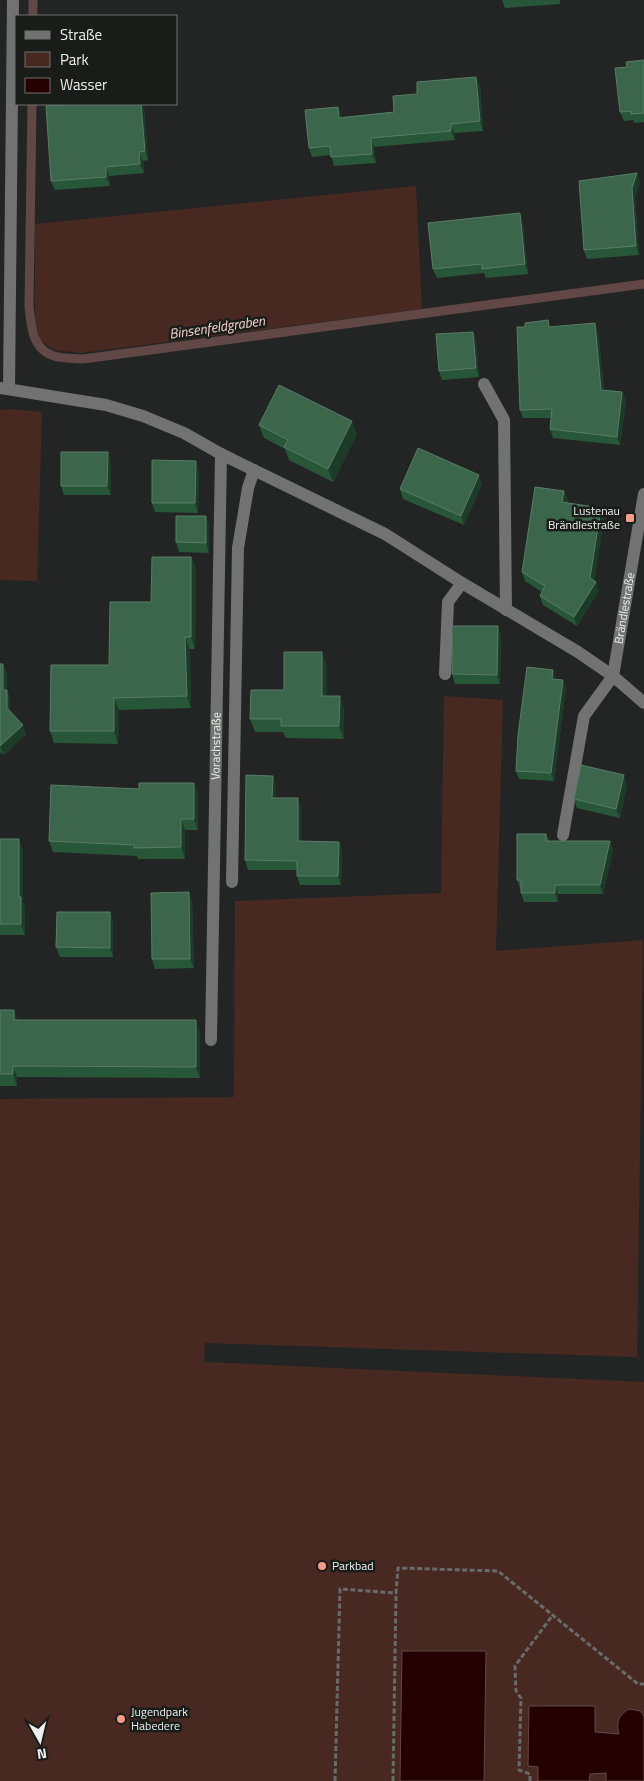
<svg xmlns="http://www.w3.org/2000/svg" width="644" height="1781" viewBox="0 0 644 1781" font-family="'Titillium Web',sans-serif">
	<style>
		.green { fill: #482922 }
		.water { fill: #240000; stroke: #614847 }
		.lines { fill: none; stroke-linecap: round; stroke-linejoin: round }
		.stream { stroke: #614847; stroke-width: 9 }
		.path { stroke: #696b6a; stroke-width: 3; stroke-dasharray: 5 2.5; stroke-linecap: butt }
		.minor { stroke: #717271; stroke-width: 12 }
		.wall { fill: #275639 }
		.shaded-wall { fill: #1c3b28 }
		.building { fill: #3c664c; stroke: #587c66 }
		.poi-dot { fill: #f49d8b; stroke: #1a1c1a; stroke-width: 2 }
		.labels { text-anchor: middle; stroke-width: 5; stroke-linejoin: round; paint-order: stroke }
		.poi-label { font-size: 12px; fill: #eef0ee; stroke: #1a1c1a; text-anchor: start }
		.street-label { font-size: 12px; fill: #eef0ee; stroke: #1a1c1a }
		.water-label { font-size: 14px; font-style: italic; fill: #fad6ce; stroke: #1a1c1a }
	</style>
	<rect width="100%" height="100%" fill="#232524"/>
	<path class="green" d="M416 186 422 309 81 353 55 350 41 341 35 325V224Z
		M10 409 42 412 37 581 0 580V410Z
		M444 696 503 700 496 951 643 940 637 1357 205 1343 204 1362 644 1382V1781H0V1099L234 1097 235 901 441 893Z"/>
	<path class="water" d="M402 1651H486L484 1781H400Z
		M529 1706H595V1732L619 1734C616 1723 618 1715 629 1709L640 1711 644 1716V1781H606V1773L590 1774 589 1781H538V1767L528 1766Z"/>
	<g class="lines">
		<path class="stream" d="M33 16V0
			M32 104 29 306C31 326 32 349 54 356 63 359 74 358 83 359L644 284"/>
		<path class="path" d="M335 1781 340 1589 396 1593 398 1568 498 1571 638 1684H644
			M393 1781 396 1593
			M530 1781V1774L519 1770 521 1698 516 1691 515 1666 552 1616"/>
		<g class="minor">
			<path d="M484 384 504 420 506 610"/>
			<path d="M0 388 106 405 143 416 184 433 221 454 385 534 462 583 578 652 613 676 644 703"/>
			<path d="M9 389 13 0"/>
			<path d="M445 674 448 602 462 583"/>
			<path id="s1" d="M563 835 584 716 613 676 644 494"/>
			<path d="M232 882 238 548 248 488 254 470"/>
			<path id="s2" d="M211 1040 221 454"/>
		</g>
	</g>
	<path class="wall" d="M502 0H560V4L505 8Z
		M644 60V122L635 123 633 120 624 121 620 112 627 67Z
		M480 86 483 131 454 133 455 140 374 147 376 163 334 166 331 155 312 157 309 148 342 116V117L394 112 417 94Z
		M144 107 148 160 143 161 144 173 109 176 110 186 55 190 51 181Z
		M640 182 635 198 639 255 587 259 584 250Z
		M523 222 528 274 486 278 484 273 437 278 433 269Z
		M548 320 550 327 598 332 604 390 622 392 626 401 620 445 553 438 550 429 551 418H523L520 410 525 327Z
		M476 341 479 377 442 380 439 371Z
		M259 425 357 434 333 482 289 460 285 449 264 438Z
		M111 461V495H64L61 486Z
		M199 470 198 513 155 512 152 503Z
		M482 484 464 525 403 499 400 489Z
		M564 491 568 500 567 503 604 517 594 581 596 582 599 591 577 626 543 605 540 596 542 592 525 581 522 572Z
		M206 516 209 525V553L179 552 176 542Z
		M191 557 196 569 195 649H190L191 708 119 710 118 744 54 743 50 731 109 665Z
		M498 626 501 636 500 684H455L452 674Z
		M0 664 7 673V690L10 699V712L26 734 4 755 0 752Z
		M327 665V696L344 709V739L286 738 283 732H255L250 719 284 690Z
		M556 678 555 679 566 688 554 781 519 779 516 771Z
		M273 776 276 785V798L301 808V842H339L342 851 341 885H300L297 876V870H248L245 860Z
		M627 784 620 818 577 808 574 799Z
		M198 794V830H185V859H138L137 856 53 852 49 841Z
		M546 834 549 841H610L613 849 603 894H558V902H524L521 893V888H520L517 880Z
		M0 839 23 849V902L25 908V935H0Z
		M192 901 194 968 155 969 152 959Z
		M110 912 113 921V957H60L56 947Z
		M0 1010H14L17 1020 200 1032V1078L17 1077V1086H0Z"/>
	<path class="shaded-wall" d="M476 77 480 86 483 131 480 121Z
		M141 104H143L144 107 148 160 145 151Z
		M338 107 342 116V127L339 118Z
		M451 124 454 133 455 140 451 131Z
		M371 138 374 147 376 163 372 154Z
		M139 152 143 161 144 173 140 164Z
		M106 167 109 176 110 186 106 177Z
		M637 173 640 182 635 198 639 255 636 246 632 188Z
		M520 213 523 222 528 274 525 264Z
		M595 323 598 332 605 399 601 390Z
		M473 332 476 341 479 377 476 368Z
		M622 392 626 401 620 445 617 437Z
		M352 421 357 434 333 482 328 469Z
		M108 452 111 461V495L107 486Z
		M196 461 199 470 198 513 195 503Z
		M479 475 482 484 464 525 461 516Z
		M564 491 568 500 566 511 562 502Z
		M601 508 604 517 594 585 596 582 599 591 577 626 574 617 590 578Z
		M206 516 209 525V553L206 543Z
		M191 557 196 569 195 649 191 637Z
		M498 626 501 636 500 684 497 675Z
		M185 637 190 649 191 708 187 696Z
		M322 652 327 665V709L322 696Z
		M3 664 7 673V699L3 690Z
		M553 670 556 678 555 687 552 679Z
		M563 680 566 688 554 781 551 773Z
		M7 690 10 699V718L7 708Z
		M340 696 344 709V739L339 726Z
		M114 698 119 710 118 744 114 731Z
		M23 725 26 734 4 755 0 746Z
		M624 775 627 784 620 818 616 809Z
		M273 776 276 785V807L272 798Z
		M194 783 198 794V830L194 819Z
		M298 798 301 808V851L298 841Z
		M181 819 185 830V859L181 847Z
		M19 839 23 849V902L25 908V935L21 924 19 897Z
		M610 841 613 849 603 894 600 885Z
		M339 842 342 851 341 885 338 876Z
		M555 885 558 894V902L555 893Z
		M189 892 192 901 194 968 190 959Z
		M110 912 113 921V957L110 948Z
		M14 1010 18 1022 14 1020Z
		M196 1020 200 1032V1078L196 1067Z
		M13 1066 17 1077V1086L13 1074Z"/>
	<path class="building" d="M644 60V113L631 114V111L620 112 615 68 627 67 626 62Z
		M476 77 480 121 451 124V131L371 138 372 154 331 157 330 146 309 148 305 110 338 107 339 118 394 112 393 96 417 94V82Z
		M70 104H141L145 151 139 152 140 164 106 167V177L51 181 46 106Z
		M637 173 632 188 636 246 584 250 579 181Z
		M520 213 525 264 482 269V264L433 269 428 223Z
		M548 320 549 327 595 323 601 390 622 392 617 437 550 429 552 409 520 410 517 327H525V323Z
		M473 332 476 368 439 371 436 334Z
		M279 385 352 421 328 469 284 447 288 440 259 425Z
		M418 448 479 475 461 516 400 489Z
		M61 452H108L107 486H61Z
		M152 460 196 461 195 503H152Z
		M535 487 564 491 562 502 601 508 590 578 596 582 574 617 540 596 545 586 522 572Z
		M176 516H206V543L176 542Z
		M152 557H191V637H185L187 696 114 698V731H50L51 665H109L110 602H151Z
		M452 626H498L497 675 452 674Z
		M284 652H322V696H340L339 726H281V719H250L251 690H284Z
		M0 664H3V690H7V708L23 725 0 746Z
		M527 667 553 670 552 679 563 680 551 773 516 771 518 735Z
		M581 765 624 775 616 809 574 799Z
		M246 775 273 776 272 798H298V841L339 842 338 876H297V861L245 860Z
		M139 783H194V819H181V847L134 848V845L49 841 51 785 139 789Z
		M517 834H546V841H610L600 885H555V893H521V880H517Z
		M0 839H19V897H21V924H0Z
		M189 892 190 959H152L151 893Z
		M57 912H110V948L56 947Z
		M0 1010H14V1020H196V1067L13 1066V1074H0Z"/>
	<g class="poi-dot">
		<rect x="625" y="513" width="10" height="10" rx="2.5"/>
		<circle cx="322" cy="1566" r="5"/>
		<circle cx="121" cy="1719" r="5"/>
	</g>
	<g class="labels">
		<g class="poi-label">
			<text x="620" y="515" text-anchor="end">Lustenau<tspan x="620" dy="14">Brändlestraße</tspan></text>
			<text x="332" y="1570">Parkbad</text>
			<text x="131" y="1716">Jugendpark<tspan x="131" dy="14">Habedere</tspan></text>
		</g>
		<g class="street-label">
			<text dy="4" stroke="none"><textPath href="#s1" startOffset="239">Brändlestraße</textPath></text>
			<text dy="4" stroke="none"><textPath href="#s2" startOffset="294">Vorachstraße</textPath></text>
		</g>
		<g class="water-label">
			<text transform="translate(217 327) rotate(-8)" y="5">Binsenfeldgraben</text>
		</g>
	</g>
	<rect x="15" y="15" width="162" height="90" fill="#1a1c1a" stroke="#6f716f"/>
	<rect x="25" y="31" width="25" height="8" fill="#717271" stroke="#6f716f"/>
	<text x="60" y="40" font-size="15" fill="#eef0ee">Straße</text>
	<rect x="25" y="52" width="25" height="15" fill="#482922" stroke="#6f716f"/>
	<text x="60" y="65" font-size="15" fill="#eef0ee">Park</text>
	<rect x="25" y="78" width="25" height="15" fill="#240000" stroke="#6f716f"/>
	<text x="60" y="90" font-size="15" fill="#eef0ee">Wasser</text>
	<g transform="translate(40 1741) rotate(172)" stroke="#1a1c1a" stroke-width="4" paint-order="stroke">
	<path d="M0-4L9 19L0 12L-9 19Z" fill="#eef0ee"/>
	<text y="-8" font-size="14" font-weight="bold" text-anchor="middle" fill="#eef0ee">N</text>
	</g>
</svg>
